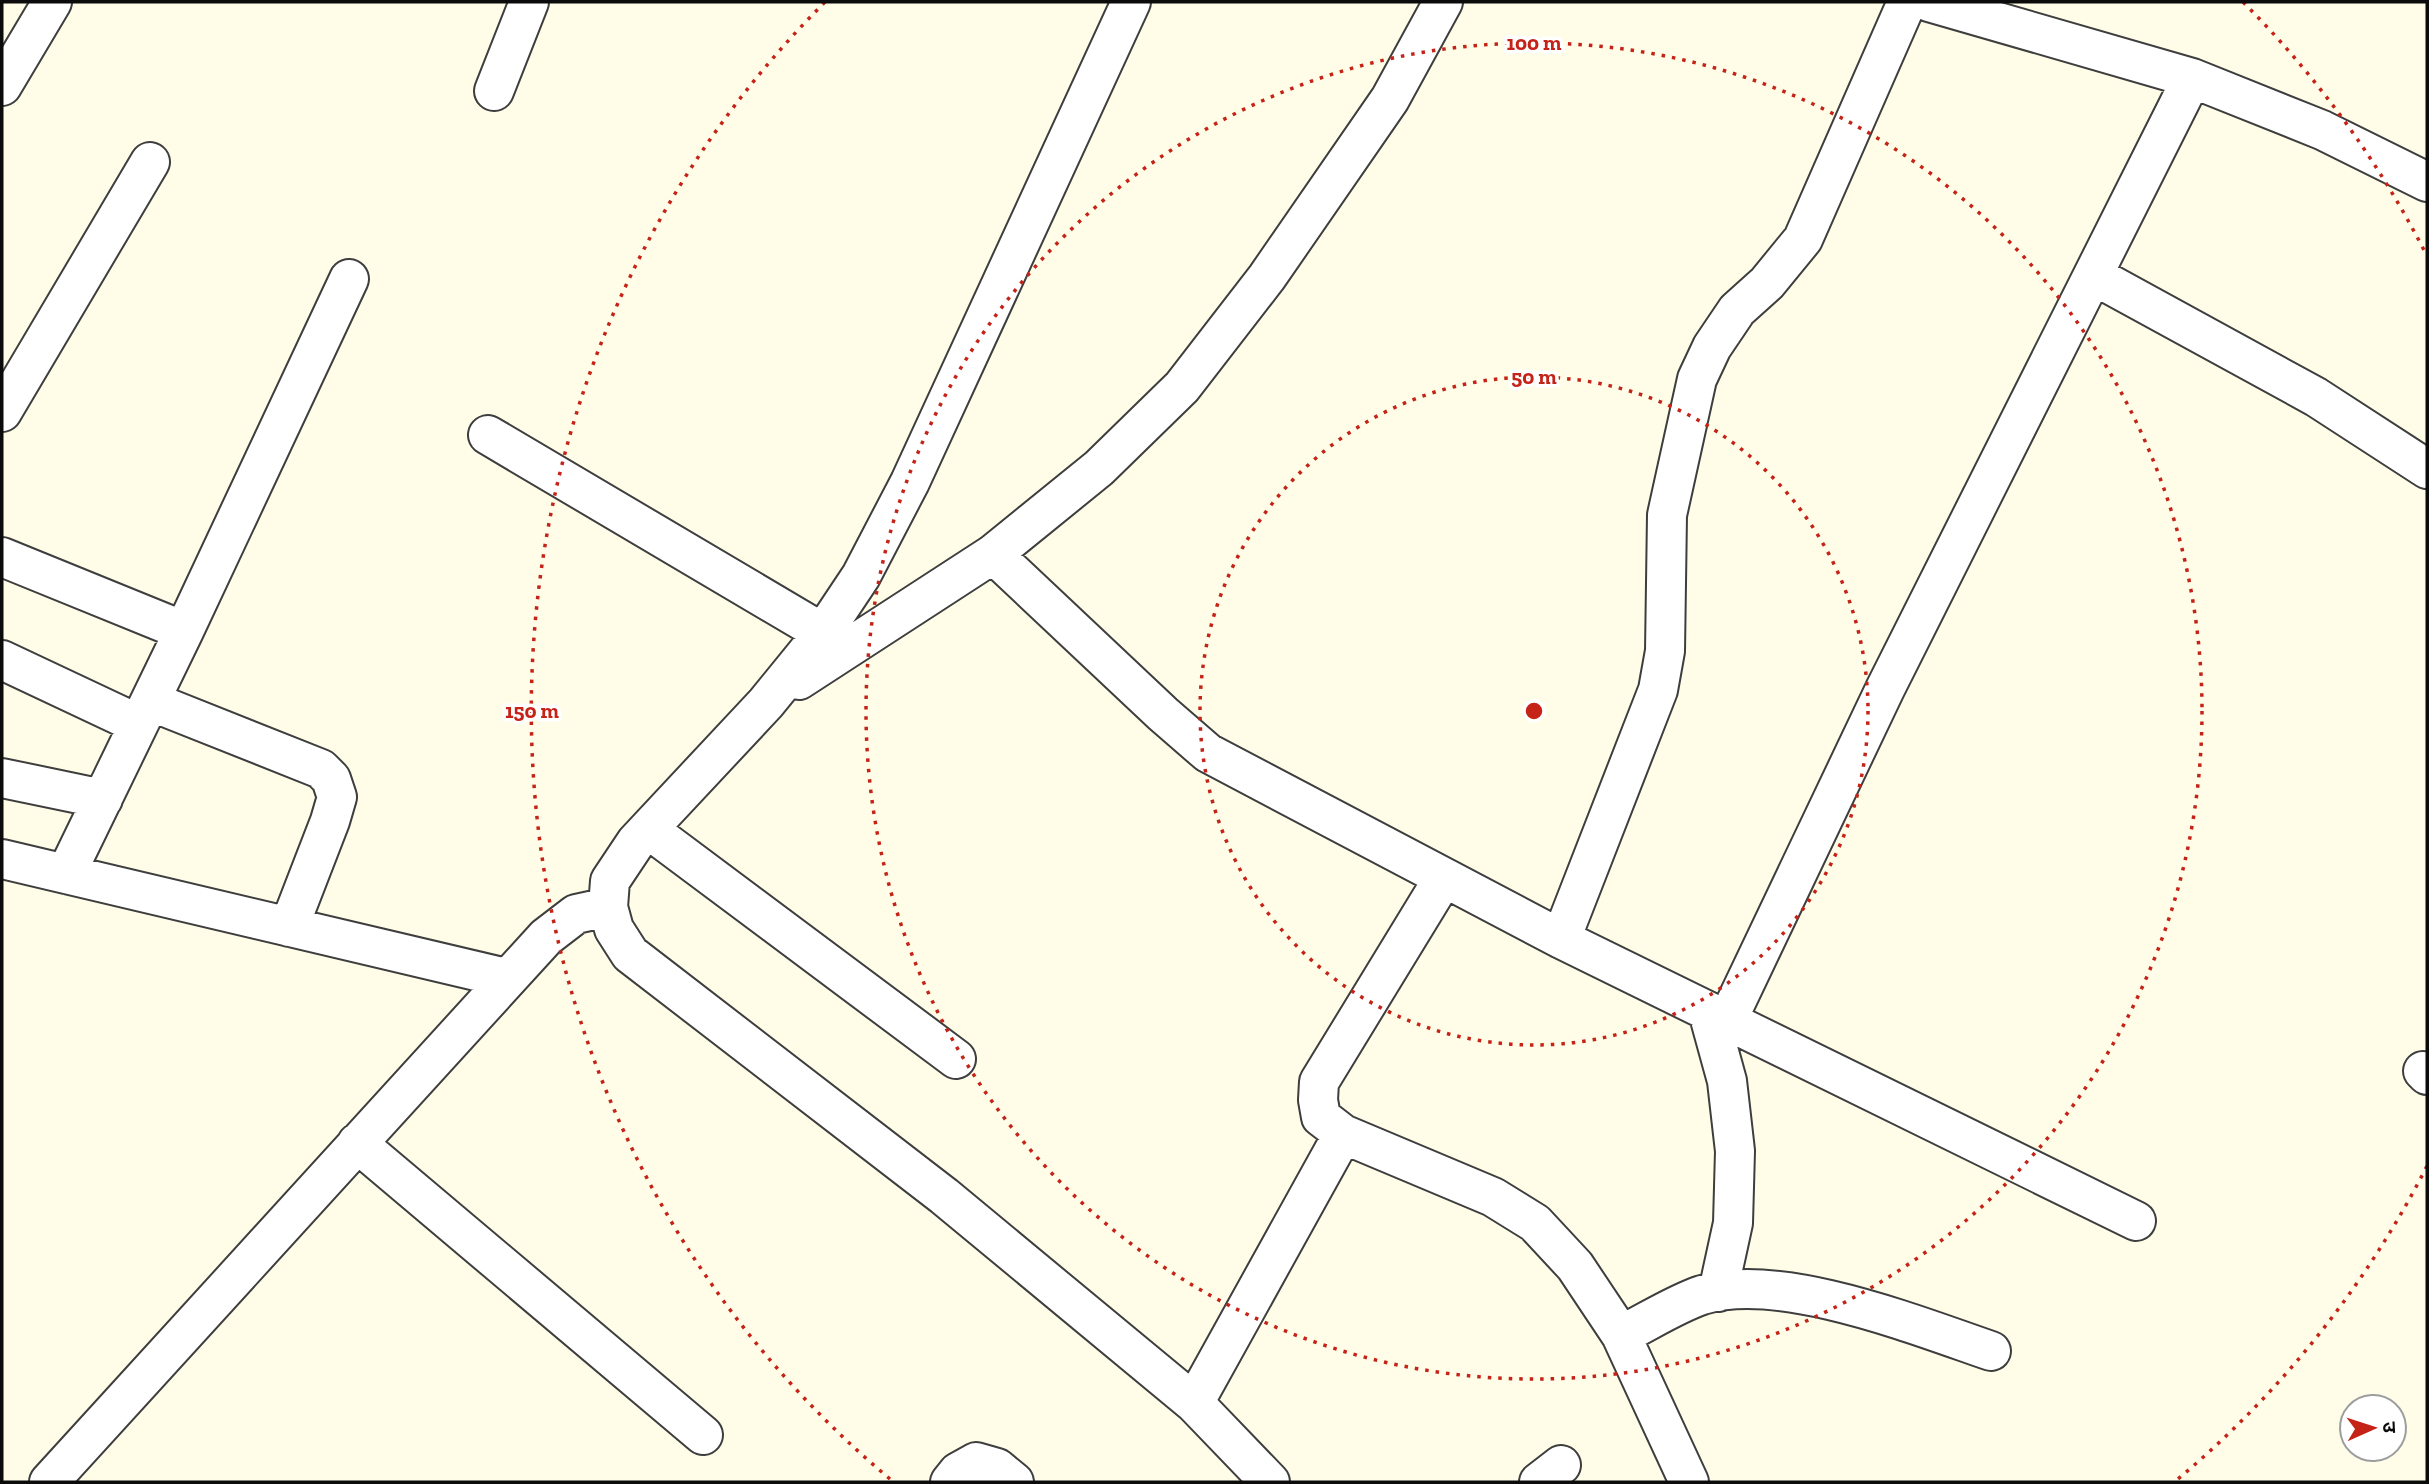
<svg xmlns="http://www.w3.org/2000/svg" width="2429" height="1484" viewBox="0 0 2429 1484" font-family="'Zilla Slab','Noto Sans Devanagari',serif">
	<style>
		.lines { fill: none; stroke-linecap: round; stroke-linejoin: round }
		.minor-casing { stroke: #3e3e3e; stroke-width: 42 }
		.minor { stroke: #fff; stroke-width: 38 }
		.ring { fill: none; stroke: #c52318; stroke-width: 3.5; stroke-dasharray: 3.5 7 }
		.centre { fill: #c52318; stroke: #fff; stroke-width: 3.5 }
		.ring-label { font-size: 21px; text-anchor: middle; font-weight: bold; fill: #c52318; stroke: #fff; stroke-width: 7; stroke-linejoin: round; paint-order: stroke }
	</style>
	<rect width="100%" height="100%" fill="#fffde8"/>
	<g class="lines">
		<defs>
			<path id="minor" d="M1131 2 910 482 861 576 823 633 766 703 636 842 610 881 608 907 614 929 630 954 944 1196 1194 1403 1270 1482
				M1929 2 2192 78 2322 130 2427 182
				M2 86 52 2
				M494 91 529 2
				M2093 275 2316 397 2427 469
				M2 412 150 162
				M488 435 823 633
				M993 554 1163 714 1208 753 1561 939 2136 1221
				M2 557 184 631
				M2 660 138 724
				M799 680 993 554 1099 468 1182 387 1267 277 1390 99 1443 2
				M150 701 321 769 331 779 337 797 330 821 289 927
				M2 778 103 799
				M648 829 956 1059
				M2 859 506 978
				M66 874 184 631 349 279
				M1443 879 1319 1082 1318 1100 1321 1117 1343 1134 1493 1197 1535 1223 1575 1266 1621 1335 1689 1482
				M1561 939 1658 690 1665 651 1667 515 1697 379 1712 347 1737 310 1767 283 1803 239 1907 2
				M1708 1012 1727 1081 1735 1151 1733 1223 1718 1292
				M1727 1021 1885 689 2192 78
				M2423 1071 2427 1075
				M357 1143 703 1435
				M1621 1335C1646 1323 1675 1304 1702 1295 1780 1271 1915 1325 1991 1351
				M1194 1403 1343 1134
				M49 1482 546 937 576 914 608 907
				M950 1482 958 1472 976 1462 997 1468 1014 1482
				M1539 1482 1561 1465"/>
		</defs>
		<use href="#minor" class="minor-casing"/>
		<use href="#minor" class="minor"/>
	</g>
	<g class="ring">
		<circle cx="1534" cy="711" r="334"/>
		<circle cx="1534" cy="711" r="668"/>
		<path d="M2427 1166A1002 1002 0 0 1 2178 1479M890 1479A1002 1002 0 0 1 825 2M2243 2A1002 1002 0 0 1 2427 256"/>
	</g>
	<circle cx="1534" cy="711" r="10" class="centre"/>
	<g class="ring-label">
		<text x="1534" y="50">100 m</text>
		<text x="1534" y="384">50 m</text>
		<text x="532" y="718">150 m</text>
	</g>
	<rect width="2429" height="1484" fill="none" stroke="#0b0b0b" stroke-width="7"/>
	<g transform="translate(2373 1428) rotate(87)"><circle r="33" fill="#ffffff" stroke="#9d9d9d" stroke-width="2"/>
	<path d="M0-5L12 26L0 18L-12 26Z" fill="#c52318"/>
	<text y="-10" font-size="19" font-weight="bold" text-anchor="middle" fill="#0b0b0b">उ</text>
	</g>
</svg>
